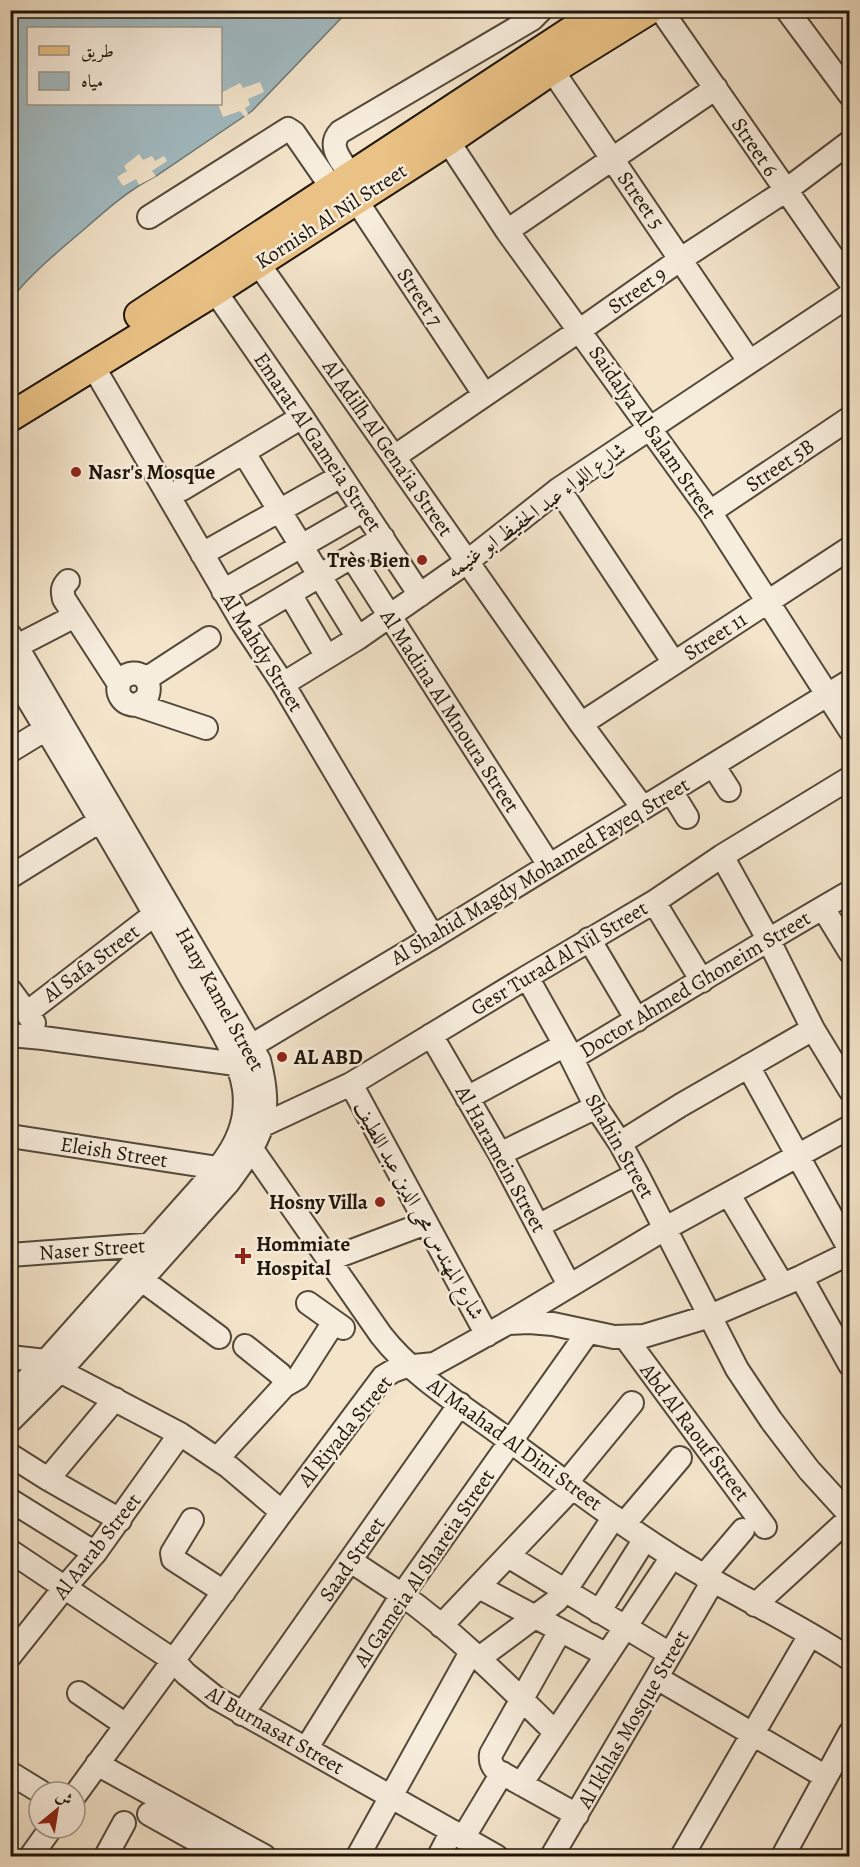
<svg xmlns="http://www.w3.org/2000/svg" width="860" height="1867" viewBox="0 0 860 1867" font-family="Alegreya,Amiri,serif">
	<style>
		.water { fill: #a2bbc2; stroke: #6d7978; stroke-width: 1.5; fill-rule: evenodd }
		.pier { fill: #f3e4ca }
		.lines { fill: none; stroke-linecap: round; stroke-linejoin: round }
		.minor-casing { stroke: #53493a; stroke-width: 26 }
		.major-casing { stroke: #1e150a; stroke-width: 32 }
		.minor { stroke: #f7eddd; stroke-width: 22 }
		.major { stroke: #eac285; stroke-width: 28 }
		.poi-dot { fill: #8f2418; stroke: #f7eddd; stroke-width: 2 }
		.labels { text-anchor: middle; stroke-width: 5; stroke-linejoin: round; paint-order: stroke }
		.street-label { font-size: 21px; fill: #1e150a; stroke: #f7eddd }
		.poi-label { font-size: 21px; font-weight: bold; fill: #1e150a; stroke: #f7eddd; text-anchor: start }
	</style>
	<rect width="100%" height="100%" fill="#f3e4ca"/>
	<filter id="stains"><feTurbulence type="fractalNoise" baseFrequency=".00333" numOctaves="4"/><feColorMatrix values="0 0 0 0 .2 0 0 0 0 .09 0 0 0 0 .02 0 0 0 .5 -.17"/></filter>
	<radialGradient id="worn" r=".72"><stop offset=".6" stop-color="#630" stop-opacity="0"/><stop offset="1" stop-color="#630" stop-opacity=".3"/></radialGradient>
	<path class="water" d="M11 11H348L252 111 156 176C128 190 105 211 81 232 56 253 31 274 11 299ZM28 28H220V104H28Z"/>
	<path class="pier" d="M260 82 264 92 248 99 250 105 245 108 248 114 245 117 240 111 223 117 218 104H220L221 93 240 83 243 88Z
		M139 154 143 160 152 156 155 161 164 156 167 161 152 171 156 176 139 185 136 179 123 186 117 177 127 171 124 166Z"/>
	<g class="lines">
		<defs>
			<path id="minor" d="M661 10 850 282
				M787 10 850 95
				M552 70 749 361
				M448 141 507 231 710 512 850 730
				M351 176C343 162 326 147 340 132L532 19 541 10
				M356 200 484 394
				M149 217 288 129 294 133 332 188
				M507 231 716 88
				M258 263 581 724 643 808
				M215 291 302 417 420 595
				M93 366 242 622 283 684 433 937
				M244 453 358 638
				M394 457 580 330 681 259 785 191 850 142
				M182 489 302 417
				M559 489 674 663
				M710 512 850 418
				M202 554 341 476
				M352 557 549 865
				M68 581C62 587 62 591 64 599L119 684
				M223 591 364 510
				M290 594 327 657
				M242 622 383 538
				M10 635 259 1060C274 1118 261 1138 228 1183L60 1371 10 1421
				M17 646 75 616
				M10 669C71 771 132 872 189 975 207 1007 239 1053 244 1089 248 1120 237 1145 218 1168L46 1361 10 1397
				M146 679 209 638
				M283 684 358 638 468 561 559 489 850 295
				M137 705 146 699C156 680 137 665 121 679 114 693 122 705 137 705L206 728
				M581 724 850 548
				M10 751 46 729
				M713 765 729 790
				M671 791 687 817
				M722 856 768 939 813 1029 850 1090
				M10 877 100 821
				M654 902 702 981
				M823 908 850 952
				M589 939 637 1020
				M527 977 565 1045 596 1107 620 1143 637 1174 737 1369 771 1420 809 1470 850 1515
				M10 990 34 1023
				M28 1012 155 914
				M10 1035 43 1038 236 1064
				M431 1035 500 1154 569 1285
				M251 1046 433 937 850 681
				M572 1058C665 1003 756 946 850 892
				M748 1066 850 1250
				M351 1084 487 1335
				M467 1098 565 1045
				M261 1126 351 1084 527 977 654 902 722 856 850 778
				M10 1136 218 1168
				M244 1138 381 1335C412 1375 458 1403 499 1433 556 1475 613 1519 673 1557 730 1593 793 1621 850 1659
				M620 1143 681 1105 813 1029
				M500 1154 596 1107
				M729 1195 782 1284
				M538 1226 637 1174
				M10 1255 158 1244
				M328 1260 426 1223
				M801 1277 850 1365
				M142 1280 219 1337
				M308 1303 343 1328
				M509 1323 529 1322 553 1324 614 1337 644 1336 710 1316 801 1277 850 1253
				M625 1337 765 1527
				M10 1357 46 1361
				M60 1371 180 1434 229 1467 282 1512
				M284 1386 298 1378 334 1322
				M10 1455 48 1479 120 1520
				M217 1459 284 1386V1380L280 1374 245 1346
				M48 1479 115 1399
				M567 1482 632 1403
				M10 1500 95 1553
				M192 1520 172 1553 173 1559 224 1592
				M624 1524 680 1458
				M10 1551 173 1660 186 1674 216 1698 496 1856
				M508 1556 670 1654
				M351 1561C367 1572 384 1583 401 1594 457 1634 506 1684 555 1732
				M704 1576 743 1530
				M479 1587 607 1655
				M755 1605 850 1518
				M599 1612 645 1539
				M441 1626 573 1487
				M560 1631 491 1754C490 1761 491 1765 496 1770L577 1815
				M10 1656 65 1587 95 1553 180 1434
				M478 1659 556 1601 565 1591 614 1517
				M657 1678 826 1777
				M79 1693 126 1725
				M242 1714 460 1404
				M306 1749 402 1595 588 1332
				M97 1764 264 1856
				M10 1773 41 1792
				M521 1784 672 1557
				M75 1795 282 1512 383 1377 393 1371 404 1367 434 1364 506 1324 666 1228 850 1127
				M149 1814 224 1856
				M463 1838 502 1773
				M31 1856 51 1828
				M106 1856 124 1823
				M358 1856 471 1652
				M439 1856 452 1831
				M552 1856 713 1581
				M682 1856 810 1635
				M783 1856 850 1733"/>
			<path id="major" d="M139 315 603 10
				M10 417 215 291 448 141 552 70 649 10"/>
		</defs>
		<use href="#minor" class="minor-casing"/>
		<use href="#major" class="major-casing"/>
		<use href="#minor" class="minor"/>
		<use href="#major" class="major"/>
	</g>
	<g class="poi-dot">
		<circle cx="76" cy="472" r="6"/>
		<circle cx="422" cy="560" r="6"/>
		<circle cx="282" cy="1057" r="6"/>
		<circle cx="380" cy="1202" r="6"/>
		<path d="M240 1247h6v6h6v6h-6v6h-6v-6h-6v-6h6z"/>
	</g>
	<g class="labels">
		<g class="street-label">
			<text transform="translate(755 147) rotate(56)" y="7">Street 6</text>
			<text transform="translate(641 200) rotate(55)" y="7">Street 5</text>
			<text transform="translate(331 216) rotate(-33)" y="7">Kornish Al Nil Street</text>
			<text transform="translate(637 290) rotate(-35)" y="7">Street 9</text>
			<text transform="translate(420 297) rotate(57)" y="7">Street 7</text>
			<text transform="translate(653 432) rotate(55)" y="7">Saidalya Al Salam Street</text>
			<text transform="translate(318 442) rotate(56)" y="7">Emarat Al Gameia Street</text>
			<text transform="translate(388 448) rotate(55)" y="7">Al Adilh Al Gena'ia Street</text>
			<text transform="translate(780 465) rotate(-34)" y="7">Street 5B</text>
			<text transform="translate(536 510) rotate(-36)" y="7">شارع اللواء عبد الحفيظ ابو غنيمه</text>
			<text transform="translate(715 636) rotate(-33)" y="7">Street 11</text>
			<text transform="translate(262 652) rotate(58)" y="7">Al Mahdy Street</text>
			<text transform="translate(450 711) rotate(57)" y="7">Al Madina Al Mnoura Street</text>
			<text transform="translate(540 871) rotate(-31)" y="7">Al Shahid Magdy Mohamed Fayeq Street</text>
			<text transform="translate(559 958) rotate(-31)" y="7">Gesr Turad Al Nil Street</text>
			<text transform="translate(91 963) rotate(-37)" y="7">Al Safa Street</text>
			<text transform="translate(695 984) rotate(-31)" y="7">Doctor Ahmed Ghoneim Street</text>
			<text transform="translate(220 999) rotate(61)" y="7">Hany Kamel Street</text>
			<text transform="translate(620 1146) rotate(60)" y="7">Shahin Street</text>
			<text transform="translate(114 1152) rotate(9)" y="7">Eleish Street</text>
			<text transform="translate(501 1159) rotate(61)" y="7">Al Haramein Street</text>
			<text transform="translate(419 1210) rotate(61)" y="7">شارع المهندس محى الدين عبد اللطيف</text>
			<text transform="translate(92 1249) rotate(-4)" y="7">Naser Street</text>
			<text transform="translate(345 1431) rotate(-51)" y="7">Al Riyada Street</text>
			<text transform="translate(695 1432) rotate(53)" y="7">Abd Al Raouf Street</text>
			<text transform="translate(515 1444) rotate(36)" y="7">Al Maahad Al Dini Street</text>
			<text transform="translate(97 1546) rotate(-52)" y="7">Al Aarab Street</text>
			<text transform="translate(352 1559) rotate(-55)" y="7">Saad Street</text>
			<text transform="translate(424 1568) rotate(-56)" y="7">Al Gameia Al Shareia Street</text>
			<text transform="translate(633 1719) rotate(-60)" y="7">Al Ikhlas Mosque Street</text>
			<text transform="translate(275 1730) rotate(30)" y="7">Al Burnasat Street</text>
		</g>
		<g class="poi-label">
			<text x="88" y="479">Nasr's Mosque</text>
			<text x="410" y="567" text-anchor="end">Très Bien</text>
			<text x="294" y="1064">AL ABD</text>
			<text x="368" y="1209" text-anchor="end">Hosny Villa</text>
			<text x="256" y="1251">Hommiate<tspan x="256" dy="24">Hospital</tspan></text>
		</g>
	</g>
	<rect width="860" height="1867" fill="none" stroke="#f3e4ca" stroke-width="36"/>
	<rect x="12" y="12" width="836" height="1843" fill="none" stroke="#1e150a" stroke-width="3"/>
	<rect x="18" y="18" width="824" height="1831" fill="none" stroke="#1e150a" stroke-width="1.5"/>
	<rect x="27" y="27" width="195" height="78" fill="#f7eddd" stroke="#a09789" stroke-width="1.5"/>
	<rect x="39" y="46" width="30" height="9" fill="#eac285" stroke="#a09789" stroke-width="1.5"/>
	<text x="81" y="57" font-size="18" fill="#1e150a">طريق</text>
	<rect x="39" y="72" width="30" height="18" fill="#a2bbc2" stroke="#a09789" stroke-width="1.5"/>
	<text x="81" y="87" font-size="18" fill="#1e150a">مياه</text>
	<g transform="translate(57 1810) rotate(30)"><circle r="28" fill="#f7eddd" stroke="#a09789" stroke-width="1.5"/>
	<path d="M0-4.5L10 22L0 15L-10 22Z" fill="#8f2418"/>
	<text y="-9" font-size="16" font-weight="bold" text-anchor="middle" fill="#1e150a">ش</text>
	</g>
	<rect width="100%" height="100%" filter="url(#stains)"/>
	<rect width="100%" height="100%" fill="url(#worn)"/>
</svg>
